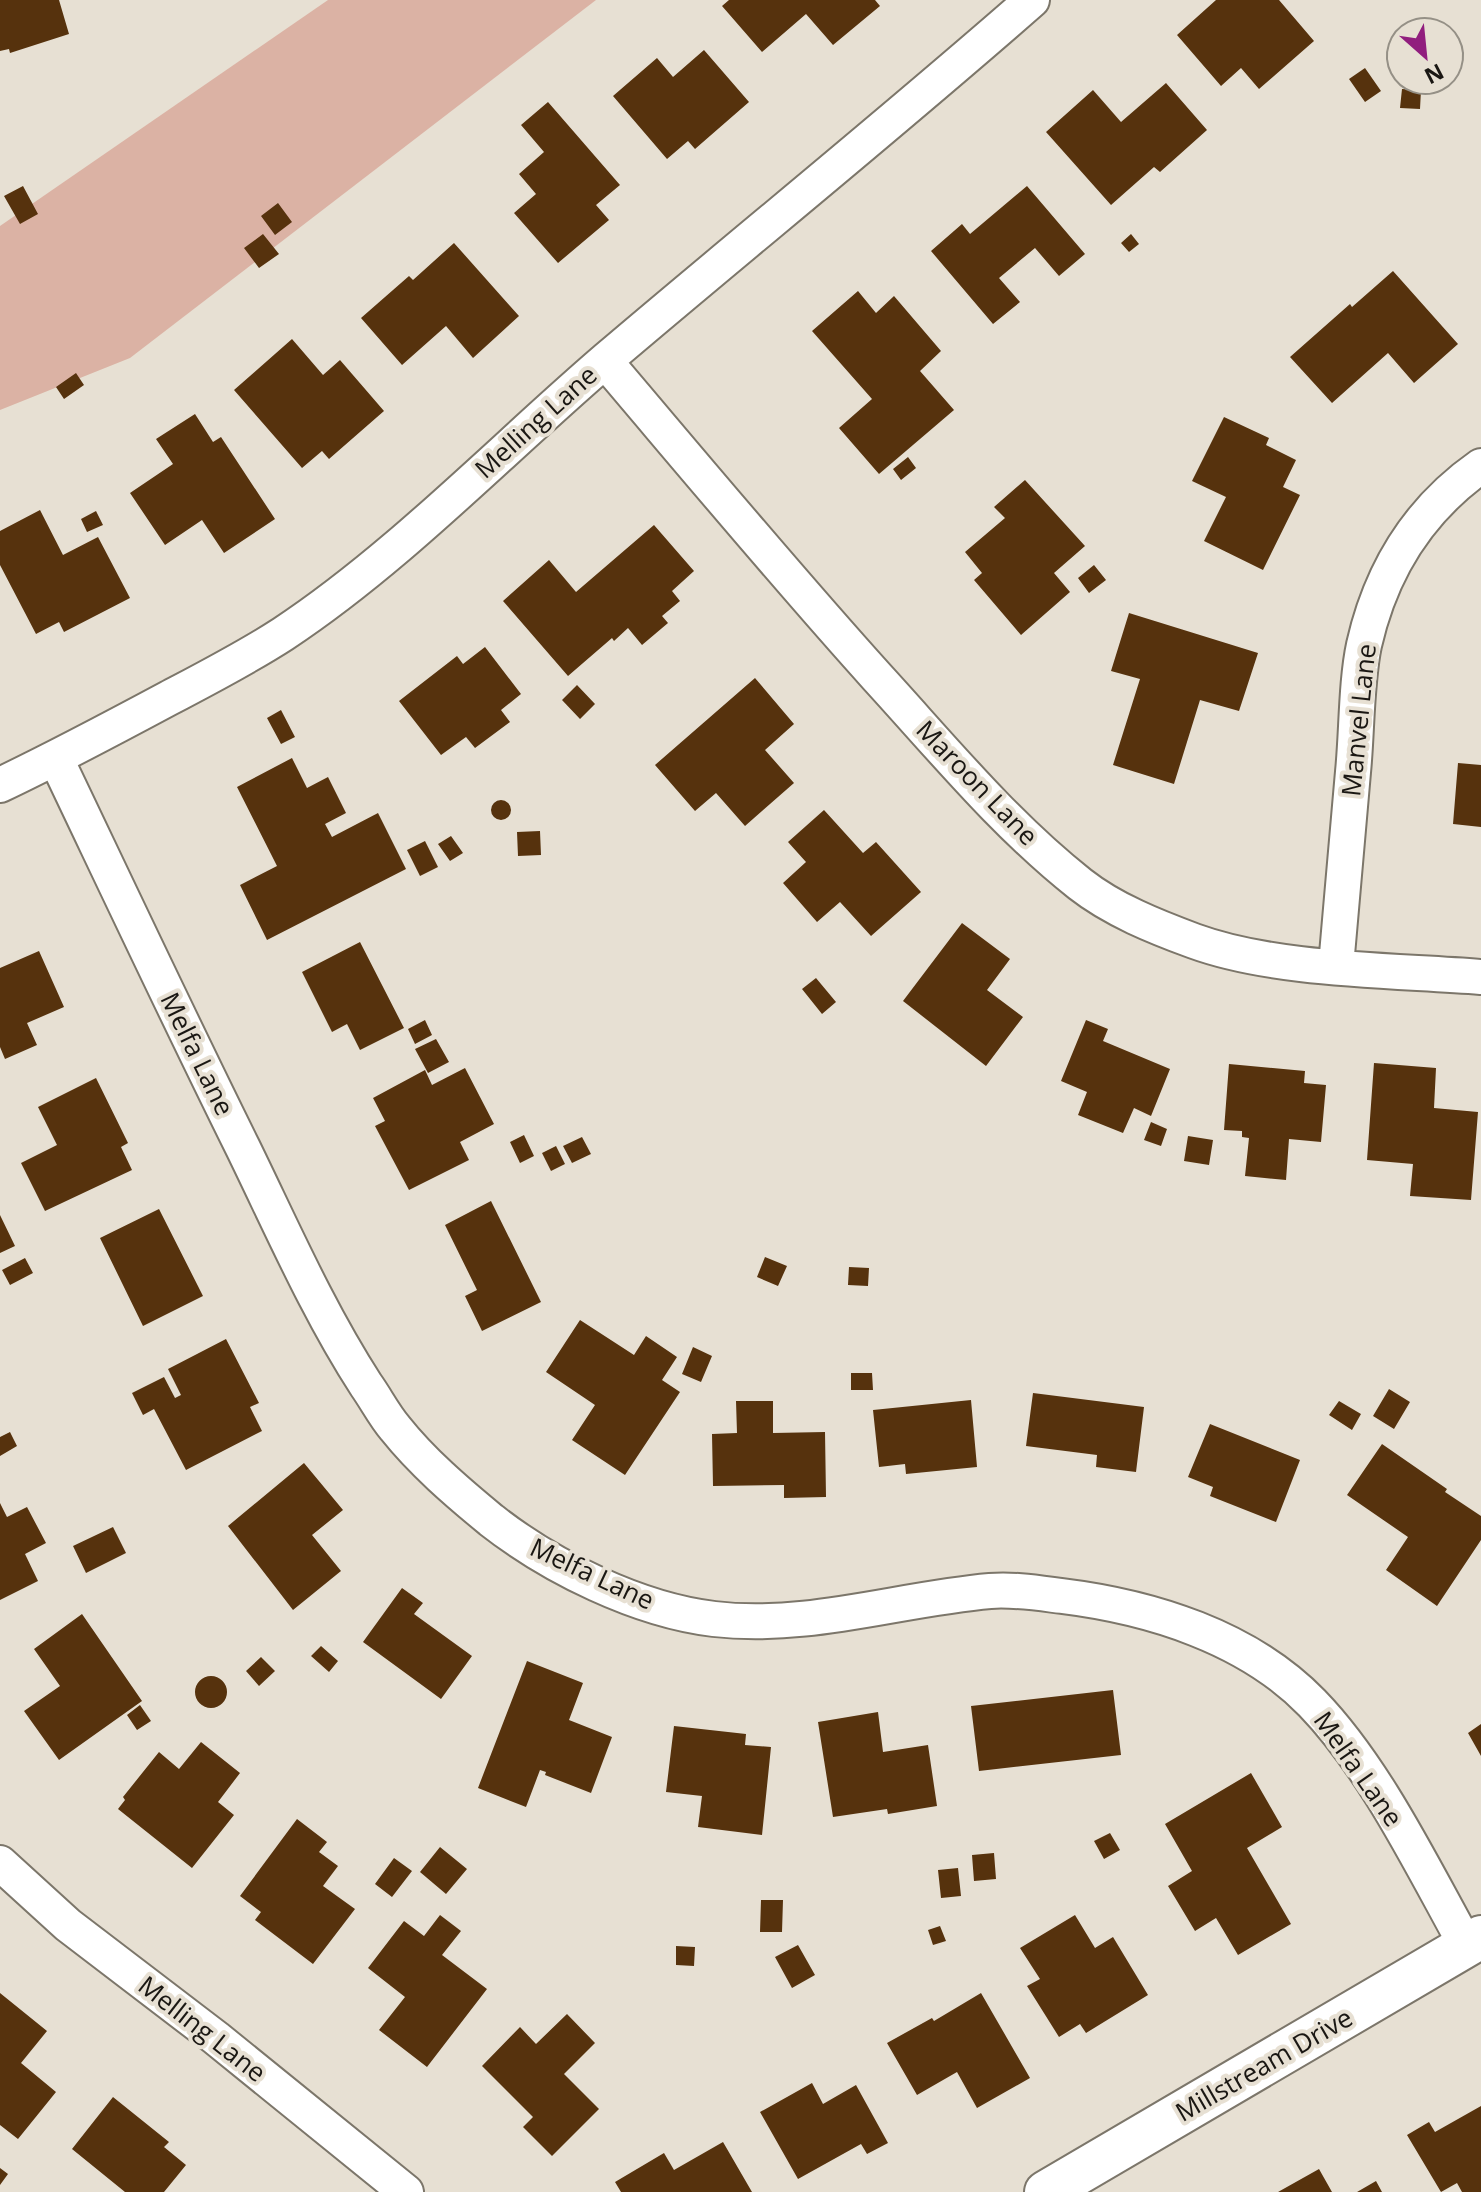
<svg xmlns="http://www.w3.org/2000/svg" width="1481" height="2192" viewBox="0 0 1481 2192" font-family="'Open Sans',sans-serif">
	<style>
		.green { fill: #dbb2a4 }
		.building { fill: #56320d }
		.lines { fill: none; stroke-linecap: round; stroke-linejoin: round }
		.minor-casing { stroke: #7c766a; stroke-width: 38 }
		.tertiary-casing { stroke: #7c766a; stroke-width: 46 }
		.minor { stroke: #fff; stroke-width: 34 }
		.tertiary { stroke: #fff; stroke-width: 42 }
		.labels { text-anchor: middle; stroke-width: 8; stroke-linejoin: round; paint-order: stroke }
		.street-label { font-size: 26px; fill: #1a1713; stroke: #e7e0d3 }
	</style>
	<rect width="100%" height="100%" fill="#e7e0d3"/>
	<path class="green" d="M328 0H596L130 358 0 410V226Z"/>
	<path class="building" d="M0 0H59L69 34 10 53 9 49 0 51Z
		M729 0H875L880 6 833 45 806 14 762 52 722 6Z
		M1216 0H1279L1314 41 1259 89 1241 68 1221 86 1177 35Z
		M704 50 749 102 695 149 688 141 667 159 613 96 657 58 673 77Z
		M1365 68 1381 91 1365 102 1349 79Z
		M1166 83 1207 130 1160 172 1154 167 1111 205 1046 132 1093 90 1121 122Z
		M1402 89 1421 90 1420 109 1400 108Z
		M548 102 620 185 596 205 609 220 558 263 514 213 536 194 519 174 544 152 521 125Z
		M23 186 38 214 20 224 4 196Z
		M1027 186 1085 254 1059 276 1035 248 999 278 1020 302 993 324 931 251 962 224 970 234Z
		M278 203 292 222 275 235 261 216Z
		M263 234 279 254 259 268 244 248Z
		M1131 234 1139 244 1129 252 1121 243Z
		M454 243 519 316 473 358 446 326 402 365 361 318 409 276 413 280Z
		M1393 271 1458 344 1414 383 1388 353 1332 403 1290 357 1350 304 1352 307Z
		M858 291 876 313 894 296 941 351 920 371 954 410 879 474 839 428 872 399 812 331Z
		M292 339 323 375 340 360 384 411 329 459 322 451 302 468 234 390Z
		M76 373 84 385 64 399 56 387Z
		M195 414 213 442 221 437 275 519 224 553 202 520 165 545 130 493 173 464 156 439Z
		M1224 417 1269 438 1266 445 1296 460 1283 487 1300 495 1263 570 1204 541 1226 497 1192 481Z
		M908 457 916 468 901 480 893 469Z
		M1025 480 1085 546 1054 573 1070 592 1021 635 974 580 982 573 965 552 1005 518 994 507Z
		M40 510 63 555 98 537 130 598 64 632 59 622 36 634 0 565V531Z
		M96 511 103 525 87 532 81 519Z
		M654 525 694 571 672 591 680 601 662 616 668 623 642 645 628 628 614 641 612 638 568 676 503 601 549 560 576 592Z
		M1094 565 1106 580 1089 593 1078 578Z
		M1129 613 1258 653 1239 711 1200 700 1174 784 1113 765 1140 679 1111 671Z
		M485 647 521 694 501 710 510 722 475 748 466 737 441 755 399 701 457 656 463 664Z
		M755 678 794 724 765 750 794 783 745 826 716 793 695 811 655 765Z
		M577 685 595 704 580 719 562 700Z
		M281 710 295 737 281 744 267 718Z
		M292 758 307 788 328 777 346 813 325 824 332 837 378 813 406 869 267 940 240 885 277 866 237 787Z
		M1458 763 1481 765V827L1453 824Z
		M491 810a10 10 0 1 1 20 0a10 10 0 1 1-20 0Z
		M824 810 863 853 876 842 921 892 871 936 840 902 817 922 783 883 806 862 788 842Z
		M540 831 541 855 518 856 517 832Z
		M451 836 463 853 450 861 438 844Z
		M425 841 438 867 420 876 407 850Z
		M962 923 1010 959 987 990 1023 1017 986 1066 903 1001Z
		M360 942 404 1028 360 1050 347 1024 332 1032 302 972Z
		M39 951 64 1007 27 1023 37 1045 5 1059 0 1047V968Z
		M816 978 836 1002 822 1014 802 989Z
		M425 1020 432 1035 415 1044 408 1029Z
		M1086 1020 1108 1029 1103 1041 1170 1069 1151 1116 1134 1108 1123 1133 1078 1115 1087 1092 1061 1081Z
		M436 1039 449 1062 428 1073 415 1049Z
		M1374 1063 1436 1068 1434 1108 1478 1112 1471 1200 1410 1196 1413 1164 1367 1160Z
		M1229 1064 1305 1071 1304 1083 1326 1085 1321 1142 1289 1139 1286 1180 1245 1176 1249 1138 1242 1137V1131L1224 1130Z
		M465 1068 494 1124 460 1142 469 1160 409 1190 375 1126 385 1121 373 1098 425 1070 432 1085Z
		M96 1078 128 1143 121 1147 132 1170 45 1211 21 1163 57 1145 38 1107Z
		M1151 1122 1167 1129 1161 1146 1144 1140Z
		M524 1135 534 1156 520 1163 510 1142Z
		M1188 1136 1213 1140 1209 1165 1184 1161Z
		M582 1137 591 1154 572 1163 563 1146Z
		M556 1146 565 1164 551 1171 542 1153Z
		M491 1201 541 1302 482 1331 465 1296 477 1290 445 1225Z
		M159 1209 203 1296 143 1326 100 1238Z
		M0 1215 15 1246 0 1253Z
		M765 1257 787 1266 778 1286 757 1277Z
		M25 1258 33 1273 10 1285 2 1270Z
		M849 1267 869 1268 868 1286 848 1285Z
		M580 1320 634 1355 646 1336 677 1357 662 1380 680 1392 625 1475 572 1440 595 1405 546 1372Z
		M226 1339 259 1403 250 1407 262 1431 186 1470 154 1409 143 1415 132 1393 164 1377 175 1398 181 1395 168 1369Z
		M693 1347 712 1356 701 1382 682 1374Z
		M851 1373H872L873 1390H851Z
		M1389 1389 1410 1402 1394 1429 1373 1416Z
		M1033 1393 1144 1407 1136 1472 1096 1467 1097 1455 1026 1446Z
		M971 1400 977 1467 906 1474 905 1464 879 1467 873 1410Z
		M736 1401H773V1433L825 1432 826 1497 784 1498V1485L713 1486 712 1434 737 1433Z
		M1339 1401 1361 1414 1352 1430 1329 1415Z
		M1210 1424 1300 1460 1276 1522 1210 1496 1213 1487 1188 1477Z
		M10 1432 17 1446 0 1456V1437Z
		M1382 1444 1447 1489 1445 1492 1481 1516V1540L1437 1606 1386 1570 1408 1537 1347 1495Z
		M304 1463 343 1510 312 1535 341 1571 293 1610 228 1526Z
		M0 1503 7 1517 27 1507 46 1543 25 1554 38 1581 0 1600Z
		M113 1527 126 1553 86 1573 73 1546Z
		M402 1588 423 1603 414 1614 472 1656 441 1699 363 1642Z
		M82 1614 142 1701 59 1760 24 1711 60 1686 34 1649Z
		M321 1646 338 1661 329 1672 311 1656Z
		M261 1657 275 1671 259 1686 246 1671Z
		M527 1661 583 1683 569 1720 612 1737 591 1793 545 1775 546 1772 540 1770 526 1807 478 1788Z
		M195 1692a16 16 0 1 1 32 0a16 16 0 1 1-32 0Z
		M1113 1690 1121 1755 979 1771 971 1706Z
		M140 1705 151 1721 137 1730 127 1715Z
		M878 1712 883 1752 928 1745 937 1806 888 1814 887 1809 833 1817 818 1722Z
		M1481 1724V1756L1468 1733Z
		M674 1726 746 1734 745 1745 771 1747 762 1835 698 1827 702 1796 666 1792Z
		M201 1742 240 1773 218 1802 234 1815 192 1868 118 1809 125 1800 123 1797 159 1752 179 1769Z
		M1251 1773 1282 1827 1247 1848 1291 1924 1238 1955 1216 1918 1195 1931 1168 1886 1192 1871 1165 1824Z
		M297 1819 327 1842 319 1852 338 1866 323 1886 355 1909 313 1964 255 1920 261 1912 240 1896Z
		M1110 1833 1120 1850 1104 1859 1094 1841Z
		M440 1847 467 1869 446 1894 420 1872Z
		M994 1853 996 1879 974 1881 972 1855Z
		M394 1858 412 1871 392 1897 375 1884Z
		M958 1868 961 1896 941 1898 938 1870Z
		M761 1900H783L782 1932H760Z
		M440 1915 461 1931 442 1955 487 1989 427 2067 379 2030 405 1997 368 1968 404 1921 424 1936Z
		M1075 1915 1095 1948 1113 1937 1148 1995 1086 2033 1080 2024 1059 2037 1027 1986 1040 1979 1020 1948Z
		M940 1926 946 1941 933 1945 928 1930Z
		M798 1945 815 1975 792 1988 775 1957Z
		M676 1946 695 1947 694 1966 676 1965Z
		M0 1993 47 2031 21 2063 56 2092 18 2139 0 2125Z
		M981 1993 1030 2078 977 2108 957 2072 917 2095 887 2043 932 2018 934 2021Z
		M567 2014 595 2043 564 2074 599 2109 552 2156 523 2127 533 2117 482 2066 520 2027 536 2044Z
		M812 2083 823 2104 856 2085 888 2143 867 2154 861 2144 798 2179 760 2112Z
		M113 2097 169 2142 164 2147 186 2165 164 2192H125L72 2149Z
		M1481 2106V2192H1462L1457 2183 1441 2192 1407 2135 1429 2122 1435 2132Z
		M723 2142 752 2192H621L615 2182 664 2153 674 2170Z
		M0 2168 8 2174 0 2185Z
		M1319 2169 1332 2192H1278Z
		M1376 2181 1382 2192H1357Z"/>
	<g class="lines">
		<defs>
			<path id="minor" d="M605 361C695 467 784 574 877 677 942 748 1005 825 1080 884 1113 910 1156 927 1194 941 1276 971 1393 970 1481 977
				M56 759C118 889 179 1019 243 1148 282 1228 318 1311 366 1385 376 1399 384 1415 395 1428 422 1462 457 1492 491 1520 551 1567 638 1610 714 1619 808 1630 898 1599 990 1591 1013 1589 1038 1593 1062 1596 1151 1607 1248 1637 1312 1703 1375 1768 1422 1866 1466 1945
				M0 785C57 758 113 728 169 698 207 678 246 658 283 634 398 558 502 449 607 359 748 239 892 123 1032 0
				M1336 966C1342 901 1348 836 1353 772 1357 732 1356 682 1364 645 1381 570 1418 510 1481 466
				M0 1863 68 1925 216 2038 406 2192"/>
			<path id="tertiary" d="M1046 2192 1481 1937"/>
		</defs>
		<use href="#minor" class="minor-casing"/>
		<use href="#tertiary" class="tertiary-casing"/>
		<use href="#minor" class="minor"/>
		<use href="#tertiary" class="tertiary"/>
	</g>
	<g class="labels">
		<g class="street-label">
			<text transform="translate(536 422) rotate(-42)" y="9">Melling Lane</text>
			<text transform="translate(1359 720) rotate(-84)" y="9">Manvel Lane</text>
			<text transform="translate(977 783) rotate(46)" y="9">Maroon Lane</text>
			<text transform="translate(197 1054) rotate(64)" y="9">Melfa Lane</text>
			<text transform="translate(592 1574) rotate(25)" y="9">Melfa Lane</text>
			<text transform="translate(1358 1769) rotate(55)" y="9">Melfa Lane</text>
			<text transform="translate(202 2029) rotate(38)" y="9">Melling Lane</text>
			<text transform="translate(1264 2065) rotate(-30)" y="9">Millstream Drive</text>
		</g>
	</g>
	<g transform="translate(1425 56) rotate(153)"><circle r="38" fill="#e7e0d3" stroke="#959086" stroke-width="2"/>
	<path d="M0-6L14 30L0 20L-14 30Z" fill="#911e7e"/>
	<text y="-12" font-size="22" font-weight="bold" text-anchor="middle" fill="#1a1713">N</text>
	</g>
</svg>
